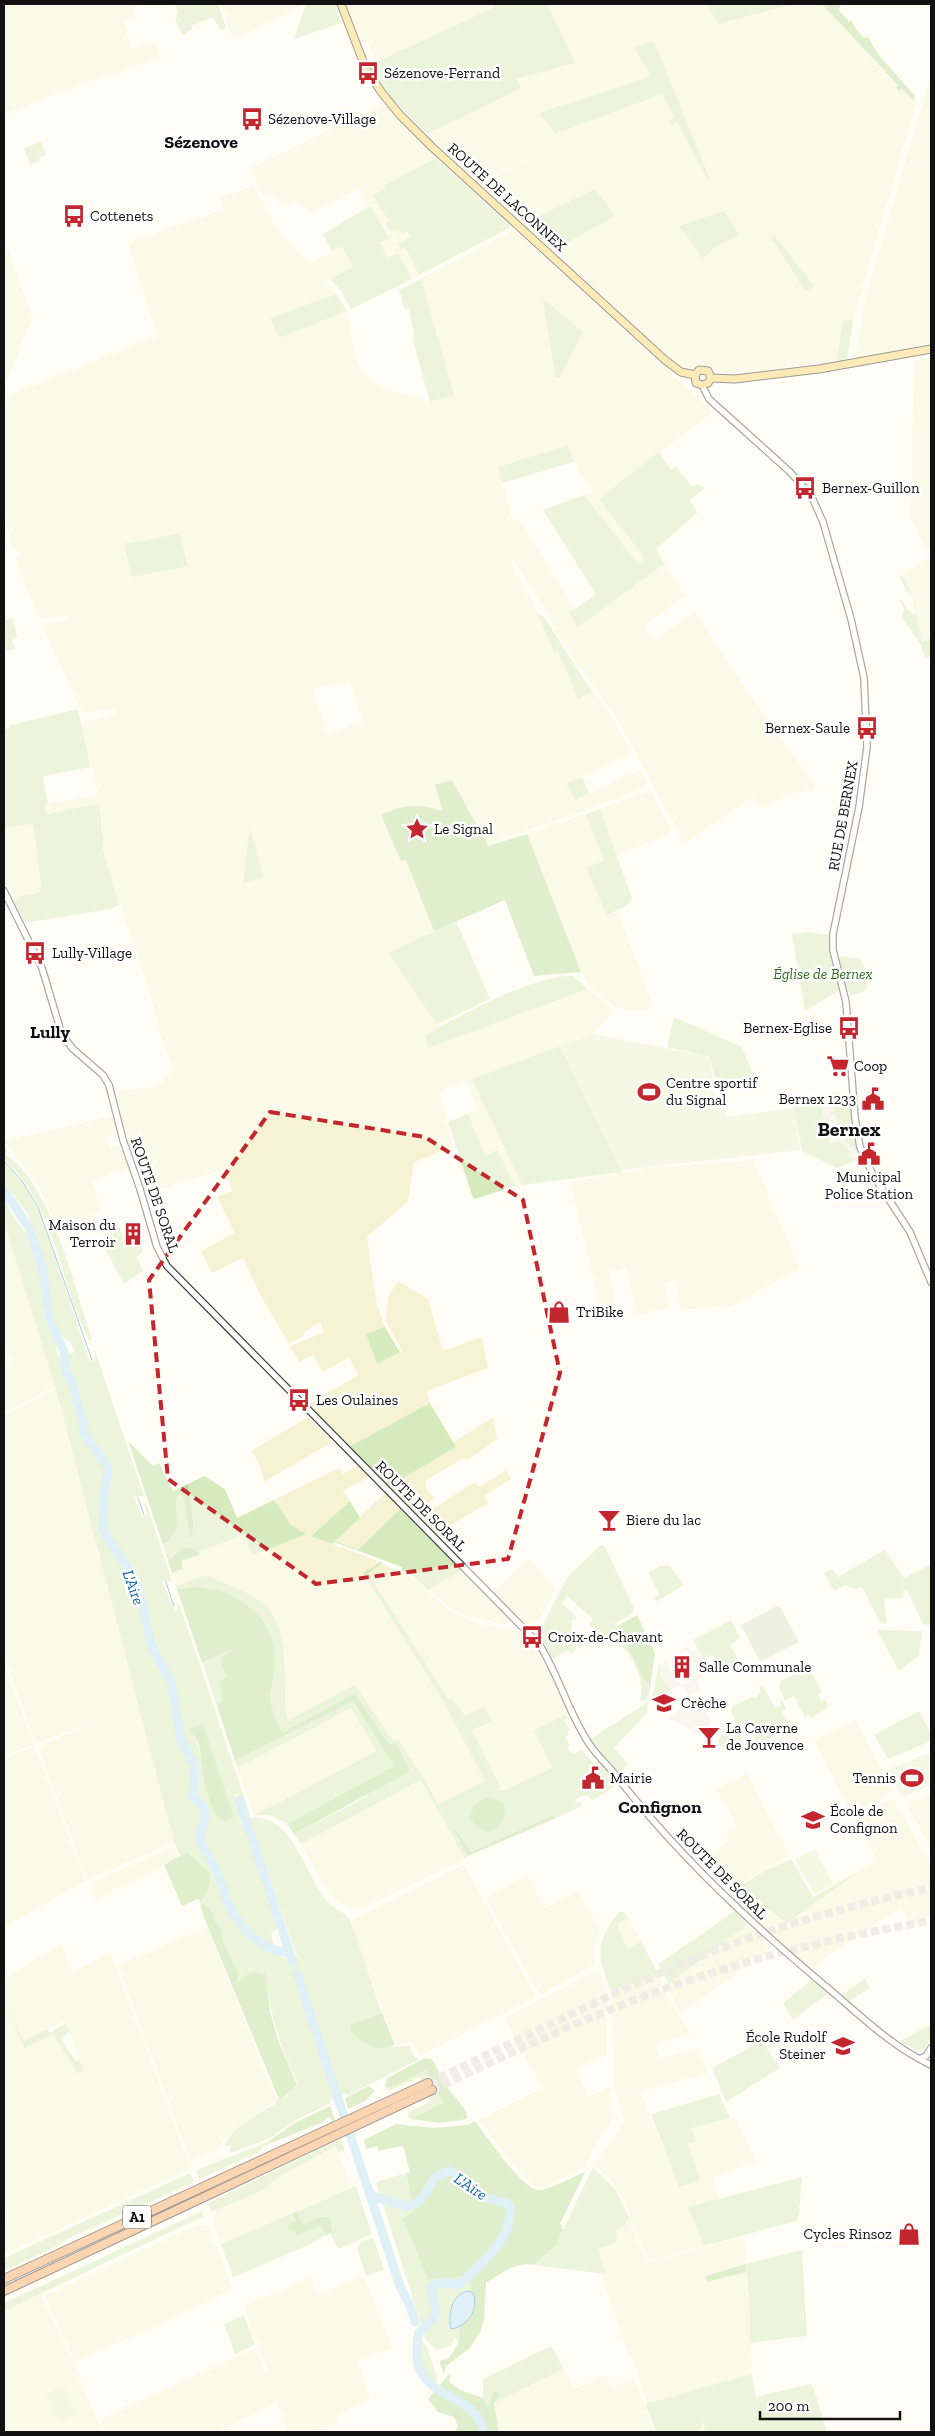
<svg xmlns="http://www.w3.org/2000/svg" width="935" height="2436" viewBox="0 0 935 2436" font-family="'Zilla Slab',serif">
	<style>
		.farmland { fill: #f6f3d4; fill-rule: evenodd }
		.green { fill: #d5ebbd; fill-rule: evenodd }
		.forest { fill: #b9dc9c }
		.cemetery { fill: #d9e3c4 }
		.pitch { fill: #e6f2cf }
		.plaza { fill: #f1ede2 }
		.water { fill: #b9e0f7; stroke: #3f96cf }
		.lines { fill: none; stroke-linecap: round; stroke-linejoin: round }
		.stream { stroke: #3f96cf; stroke-width: 1 }
		.river { stroke: #b9e0f7; stroke-width: 9 }
		.highway-tunnel { stroke: #dbdad3; stroke-width: 8; stroke-dasharray: 8 4; stroke-linecap: butt }
		.minor-casing { stroke: #444; stroke-width: 8 }
		.major-casing { stroke: #222; stroke-width: 9 }
		.highway-casing { stroke: #222; stroke-width: 10 }
		.minor { stroke: #fff; stroke-width: 5.5 }
		.major { stroke: #f9d66b; stroke-width: 7 }
		.highway { stroke: #f5a25d; stroke-width: 8 }
		.marked { fill: none; stroke: #c4262e; stroke-width: 4; stroke-dasharray: 10 6; stroke-linejoin: round }
		.labels { text-anchor: middle; stroke-width: 5; stroke-linejoin: round; paint-order: stroke }
		.shield { fill: #fff; stroke: #585858; stroke-width: 1 }
		.shield-label { font-size: 14px; font-weight: bold; fill: #111 }
		.poi-label { font-size: 15px; fill: #111; stroke: #fff; text-anchor: start }
		.street-label { font-size: 15px; fill: #111; stroke: #fff }
		.park-label { font-size: 15px; font-style: italic; fill: #2f6b1f; stroke: #fff }
		.water-label { font-size: 16px; font-style: italic; fill: #1768a6; stroke: #fff }
		.quarter-label { font-size: 18px; font-weight: bold; fill: #111; stroke: #fff }
		.district-label { font-size: 20px; font-weight: bold; fill: #111; stroke: #fff }
	</style>
	<rect width="100%" height="100%" fill="#fffdf5"/>
	<path class="farmland" d="M4 4H143L137 5 133 11 135 16 123 21 132 49 155 42 161 58 68 89 4 115Z
		M222 4H302L299 8 233 40Z
		M346 4H494L495 7 374 63V56L368 44 362 40 359 42Z
		M547 4H707L719 24 794 4H822L898 85 896 87 902 89 916 103 853 320 843 321 837 361 739 374 720 372 704 365 689 369 680 366 664 354 554 250 614 216 595 189 522 224 479 184 561 142 478 183 427 134 520 88 515 80 575 63ZM654 42 710 178 708 180 677 122 671 124 674 117 662 94 555 134 540 113 652 76 634 47ZM725 211 738 235 715 247 703 257Z
		M931 75V343L857 359 855 355 867 293Z
		M383 103 436 158 383 186 389 221 381 226 369 207 360 189 313 213 293 200 282 206 274 193 264 197 250 169Z
		M253 186 277 228 309 264 341 246 353 267 326 282 336 294 270 318 279 338 347 311 354 351 360 368 374 383 387 390 417 397 430 402 454 395 421 279 514 230 713 412 599 499 645 558 638 565 584 495 593 492 579 471 568 445 498 467 502 483 513 520 519 519 575 609 569 613 578 626 664 564 685 595 643 627 655 641 695 611 734 672 815 786 814 789 795 793 760 808 753 797 684 843 617 718 574 659 552 625 554 623 514 560 510 561 527 595H529L554 652 558 651 578 699 592 692 595 694 608 711 632 753 567 783 575 800 641 770 647 783 642 788 581 812 486 844 452 780 440 811 427 807 405 806 381 815 401 861 406 859 434 931 388 953 440 1027 425 1036 428 1048 588 989 612 1008V1014L593 1034 472 1079 522 1185 515 1186 499 1150 485 1156 468 1114 478 1109 466 1081 439 1091 453 1147 414 1162 408 1201 367 1237 376 1301 385 1327 367 1334 377 1364 402 1351 386 1321 388 1297 398 1281 428 1299 443 1351 482 1337 488 1368 427 1391 430 1403 349 1447 308 1405 358 1375 349 1357 323 1372 313 1355 299 1362 290 1346 324 1332 320 1322 303 1333 304 1336 289 1344 262 1298 243 1258 212 1273 201 1251 235 1233 217 1197 232 1191 225 1169 153 1191 149 1183 142 1184 133 1161 117 1099 120 1090 155 1087 165 1081 164 1079 172 1072 173 1066 161 1037 151 996 107 867 101 836 99 805 46 814 44 805 98 795 82 722 118 715 117 708 83 713 80 708 42 625 68 620 67 615 39 619 15 559 22 554 12 548 4 512V408L9 395 157 336 128 243 222 210 224 209 219 199ZM152 540 132 577 123 543ZM350 682 363 722 328 734 312 688Z
		M396 230 398 233 408 232 411 237 398 244 404 247 419 275 412 279 398 253 387 259 380 243 389 238 387 234Z
		M4 238 32 317 4 389Z
		M931 357V549L927 551 911 519 913 400 915 360Z
		M931 555V637L922 642 913 596 902 575Z
		M650 790 672 831 617 856 600 809Z
		M586 814 604 861 586 867 605 915 617 910 654 1009 629 1010 618 1008 603 999 589 985 581 972 527 834Z
		M33 823 41 892 21 896 14 902 4 882V827Z
		M113 1116 118 1133 107 1136 110 1149 121 1146 129 1168 90 1181 102 1210 59 1231 39 1187 4 1141Z
		M753 1160 800 1269 732 1305 723 1307 681 1309 675 1280 664 1282 669 1309 637 1314 626 1267 609 1271 618 1316 603 1318 570 1182 649 1168Z
		M4 1222 55 1386 4 1413V1356L10 1368 12 1367 4 1342Z
		M55 1389 174 1842 87 1880 38 1747 98 1721 36 1743 4 1656V1415Z
		M308 1417 332 1442 264 1482 259 1463 251 1451Z
		M493 1417 497 1439 468 1460 462 1459 425 1481 427 1490 434 1499 412 1513 388 1487 456 1447 454 1442Z
		M358 1466 369 1477 343 1491 350 1501 311 1536 381 1562 363 1573 442 1699 485 1781 437 1804 418 1768H416L398 1740 393 1741 355 1685 288 1720 284 1691 286 1660 284 1646 279 1628 268 1610 263 1605 205 1575 176 1586 168 1561 244 1534 299 1531 291 1525 274 1500 339 1468 343 1474Z
		M506 1470 511 1479 484 1496 488 1503 434 1535 418 1518 475 1482 479 1487Z
		M385 1493 400 1509 358 1550 335 1541Z
		M529 1558 555 1589 541 1618 529 1625 520 1620 492 1593Z
		M382 1564 406 1574 417 1581 449 1611 478 1624 519 1631 533 1644 544 1665H546L568 1713 534 1730 552 1768 502 1791 472 1730 484 1708 464 1716 452 1699 449 1700 368 1573Z
		M461 1570 510 1619 504 1624 464 1615 451 1609 429 1590Z
		M4 1665 34 1745 4 1756Z
		M351 1708 378 1751 255 1815 237 1768Z
		M856 1721 892 1789 891 1793 852 1813 814 1740Z
		M33 1747 40 1760 85 1881 4 1927V1758Z
		M747 1774 789 1855 731 1889 713 1854 729 1840 726 1832 737 1827 717 1789Z
		M422 1780 465 1858 363 1908 348 1907 336 1900 327 1891 301 1844Z
		M931 1794V1850L908 1806V1803Z
		M893 1798 931 1866V1915L912 1926 901 1907 832 1953 809 1972 751 1922 773 1911 788 1923 860 1871 877 1862 854 1817Z
		M174 1847 178 1858 95 1899 90 1883Z
		M464 1865 536 1997 420 2056 412 2041 398 2045 394 2041 352 1924 356 1918Z
		M528 1875 545 1909 578 1891 600 1930 594 1948 595 1964 542 1994 538 1992 486 1898Z
		M629 1918 641 1941 628 1949 617 1925Z
		M748 1925 767 1944 768 1951 681 2013 666 1985Z
		M207 1927 276 2099 229 2134 223 2141 222 2148 191 2162 118 1965Z
		M61 1944 72 1973 110 1952 190 2167 189 2170 4 2254 6 2211 4 2212V1979ZM9 2010 24 2041 65 2020 83 2070 78 2072 53 2035 24 2047Z
		M597 1971 601 1976 606 1993 607 2055 576 2069 589 2097 610 2086 613 2117 590 2153 586 2166 543 2187 535 2186 525 2179 479 2120 542 2088 504 2018Z
		M659 1977 663 1989 690 2034 655 2044 659 2059 698 2048 709 2073 643 2091 640 2093 679 2186 700 2180 688 2143 691 2128 734 2117 756 2161 713 2178 719 2199 688 2207 704 2246 651 2260 647 2258 624 2200 612 2181 594 2165 625 2121 614 2089 611 1990Z
		M336 2146 351 2187 221 2244 213 2221 215 2211 268 2186 280 2176Z
		M627 2220H630L647 2263 745 2236 746 2264 706 2275 708 2282 746 2272 750 2313 752 2374 647 2404 633 2358H630L626 2347 603 2280 601 2274H606L598 2249 616 2243 617 2229 625 2226Z
		M203 2225H208L233 2290 75 2362 45 2297 48 2294 189 2228Z
		M363 2275 392 2348 357 2361 370 2400 336 2414 338 2422 310 2432H288L269 2382 276 2402 218 2432H106L100 2419 256 2348 265 2372H268L256 2338 254 2339 249 2327 251 2326 244 2306 310 2277 317 2295Z
		M40 2293 68 2351 102 2432H4V2311Z
		M564 2369 575 2389 606 2375 610 2385 614 2386 634 2378 654 2432H499L494 2403Z"/>
	<path class="green" d="M175 4H218L226 28 220 30 213 17 191 26 192 29 183 35 175 20 178 13Z
		M306 4H335L341 23 294 39Z
		M494 4H547L575 63 516 79 521 88 427 134 391 98 374 70 376 68 374 63 495 7Z
		M707 4H794L718 24Z
		M654 41 710 179 708 180 677 122 671 125 669 120 674 117 662 94 555 134 539 113 651 76 634 47Z
		M41 142 46 155 39 158 40 161 30 164 24 148Z
		M436 158 511 227 419 275 405 247 400 249 398 244 411 236 408 232 398 233 396 230 391 232 385 224 389 221 373 195 385 189 383 186Z
		M595 189 615 216 554 250 522 224Z
		M370 206 389 238 380 243 387 258 398 253 412 279 351 309 341 291 330 279 353 267 342 246 332 251 323 234Z
		M725 211 739 235 715 247 703 258 679 226Z
		M774 235 815 287 805 291 771 237Z
		M421 279 454 395 430 402 412 337 414 336 409 309 405 310 399 290Z
		M336 294 347 311 279 338 270 318Z
		M543 301H546L583 332 560 377 556 378Z
		M853 320 847 359 837 361 843 321Z
		M568 445 574 462 502 483 498 467Z
		M659 452 671 470 675 467 678 469 692 487 697 484 705 488 690 500 697 513 656 549 664 564 578 627 569 613 596 594 543 510 584 495 638 564 645 558 599 499Z
		M179 533 188 566 132 577 123 543 146 541Z
		M902 575 913 596 922 642 931 637V656L925 658 920 643 902 618 904 609 899 601 902 599 907 610 916 615 912 595 910 596 899 577Z
		M537 613 544 617 592 692 578 699 558 651 554 652Z
		M13 618 17 638 12 640 15 649 6 651 4 620Z
		M78 709 91 767 43 776 48 804 44 805 46 814 99 804 104 854 119 905 111 909 25 923 14 902 21 896 40 892 41 885 33 824 4 827V729L9 728 10 725Z
		M582 777 589 793 575 800 566 783Z
		M600 809 632 898 628 905 606 915 586 867 604 861 586 814Z
		M250 828 263 878 243 883Z
		M456 921 490 999 437 1024 388 953Z
		M809 932 829 935 839 957 847 956 850 958H859L868 974 867 988 863 992 850 996 846 986 805 1011 792 934Z
		M573 976 588 989 428 1048 425 1036C458 1016 536 974 573 976Z
		M674 1017 742 1047 757 1084 714 1077 710 1057 667 1047Z
		M560 1046 622 1172 522 1185 472 1079Z
		M836 1092 845 1095 850 1102 859 1159 837 1168 802 1151 793 1104Z
		M468 1114 485 1156 498 1150 515 1186 475 1199 473 1198 448 1122Z
		M4 1146 7 1150 5 1154C51 1183 75 1289 92 1340L89 1341C85 1329 78 1318 74 1306 57 1255 47 1199 6 1161L4 1163Z
		M4 1163 22 1182 40 1213 90 1362 95 1360 94 1348 144 1496 134 1497 142 1517 147 1515 144 1504 146 1503 172 1581 162 1582 175 1610 172 1612 179 1609H177V1603H179L250 1815 246 1814 238 1795 240 1794 235 1795 242 1815 240 1819 242 1826 244 1825 277 1923V1929L271 1934 277 1955 293 1962 297 1956 249 1819 252 1818C292 1814 305 1874 326 1900 332 1908 341 1910 347 1916 353 1922 377 1999 382 2013L351 2024 350 2029C368 2056 385 2045 409 2046L415 2058H418V2060L346 2096V2093L329 2101 331 2103 298 2119 268 2139 230 2153 229 2148 231 2146 226 2147C224 2131 262 2112 275 2104L278 2097 283 2098 297 2085V2081C279 2045 270 2015 266 1974L237 1984 239 1973 224 1944 219 1925 212 1918 215 1915 199 1902 210 1884V1873L187 1852 180 1856 174 1842 55 1386 4 1222V1196L11 1213 27 1236 40 1273 44 1318 55 1343 58 1356 75 1352 70 1342 60 1335 52 1316 45 1263 28 1214 4 1182ZM202 1724 234 1817 226 1821 202 1772V1757L191 1727Z
		M119 1226 125 1244 140 1239 143 1251 137 1257 143 1271 124 1284 105 1249 114 1240 112 1228Z
		M385 1327 400 1352 377 1364 366 1334Z
		M430 1403 456 1447 388 1487 349 1447Z
		M204 1476 225 1489 237 1518 274 1500 291 1525 306 1534 253 1555 244 1535 199 1551 195 1549 177 1551 170 1559 163 1545C188 1527 170 1510 178 1493L184 1495 191 1538 193 1522 188 1484Z
		M350 1501 360 1518 335 1541 358 1550 400 1509 461 1570 428 1590 414 1577 402 1570V1567L334 1542 333 1544 311 1536Z
		M604 1545 634 1608 633 1613 614 1624 617 1626 645 1682 649 1683 647 1700 640 1701C645 1683 635 1656 619 1644 610 1636 598 1631 589 1624L593 1619 567 1596 562 1603 576 1616V1619L572 1620V1645L576 1646 575 1651 571 1654 568 1650 551 1660 542 1639 544 1623 568 1576 600 1546Z
		M885 1550 904 1578 930 1565 931 1567V1625L923 1624 907 1590 903 1591 904 1598H884L887 1624 880 1623 862 1587 856 1589 845 1585 834 1591 824 1573 833 1569 838 1577Z
		M381 1562 383 1563 368 1573 449 1700 452 1699 465 1716 484 1707 492 1721 472 1730 502 1791 552 1768 534 1730 566 1714 568 1718 564 1720 570 1730 568 1731 569 1735 565 1737 570 1746 567 1747 573 1754 582 1750 594 1764 599 1760 617 1782 615 1786 592 1801 589 1797 583 1795 575 1800 576 1803 581 1802 582 1806 556 1818 553 1815 471 1852 458 1830 454 1831 468 1856 465 1858 421 1780 301 1844 294 1834 353 1804 409 1769 398 1745 388 1743 355 1693 282 1733C278 1722 270 1709 270 1697 270 1683 276 1669 275 1655 272 1607 221 1581 177 1589L176 1586 205 1575C222 1583 242 1588 258 1600 296 1628 280 1680 288 1720L355 1685 393 1741 398 1739 416 1768H418L438 1804 485 1781 442 1699 363 1573Z
		M660 1566H670L684 1585 657 1601 654 1598 659 1594 648 1572Z
		M731 1620 740 1638 730 1645 742 1666 725 1674 722 1673 712 1655 703 1659 693 1640Z
		M877 1630 922 1631 919 1656 899 1671Z
		M234 1648 220 1664 227 1676 219 1683 222 1700 217 1706 203 1663Z
		M659 1664 662 1667 660 1674 671 1690 652 1700Z
		M809 1668 822 1692 818 1694 821 1701 826 1700 829 1707 811 1718 809 1715 805 1717 794 1696 785 1701 779 1687 781 1681 800 1672 805 1674Z
		M763 1686 775 1708 781 1705 780 1701 782 1700 786 1709 782 1712 786 1720 792 1721 794 1726 763 1741 760 1739 756 1741 746 1721 738 1725 731 1712 733 1706 751 1697 757 1698 761 1691 759 1687Z
		M353 1701 394 1766 287 1824 270 1815H255L377 1751 351 1708 237 1768 235 1761Z
		M648 1702 647 1713 614 1748 628 1764 618 1774 598 1751 590 1739Z
		M919 1711 931 1734V1741L888 1759 874 1735Z
		M727 1723 735 1725 746 1750 735 1753 720 1746 718 1742Z
		M791 1859 813 1897 860 1871 787 1923 770 1910 751 1918 727 1895 764 1871Z
		M735 1911 748 1925 669 1983 658 1964Z
		M619 1912H624L629 1918 617 1925 628 1949 641 1941 659 1976 611 1990C597 1954 594 1944 619 1912Z
		M813 1979 829 1992 793 2020 783 2003Z
		M865 1979 870 1988 852 1999 849 2001 841 1995Z
		M8 2008 24 2041 47 2029 50 2033 66 2023 69 2031 62 2040 76 2062 80 2060 84 2070 78 2073 53 2035 24 2048Z
		M931 2024V2038L925 2049 918 2050 899 2042Z
		M762 2041 780 2068 726 2102 712 2068Z
		M426 2070 443 2104 412 2119 408 2117 409 2112 431 2101 429 2097 434 2091 427 2088 430 2084 428 2080H421L419 2077 389 2091 385 2087 394 2085Z
		M719 2094 730 2118 691 2128 696 2141 688 2143 700 2180 679 2187 651 2114Z
		M341 2139 345 2151 338 2152 336 2146 280 2176 263 2190 211 2212 208 2203Z
		M269 2141 271 2143 263 2147 261 2151 199 2179 196 2170Z
		M593 2167 616 2190 630 2220H627L625 2226 617 2229 616 2243 598 2249 606 2274 534 2265 556 2245Z
		M190 2173 194 2182 65 2240 59 2245 4 2271V2258Z
		M406 2173 414 2211 472 2288 462 2300 458 2340 454 2338 451 2346 437 2350 426 2340 376 2182Z
		M802 2177 799 2214 796 2221 704 2246 688 2207Z
		M356 2186 371 2232 370 2235 338 2249 330 2233 304 2247 233 2277 221 2244Z
		M202 2211 204 2216 4 2311V2303Z
		M371 2238 374 2239 384 2270 366 2276 357 2248 362 2242Z
		M802 2250 807 2336 750 2343V2313L746 2264Z
		M244 2315 255 2345 235 2354 224 2324Z
		M421 2341 426 2345 438 2380 435 2384C425 2375 413 2357 421 2341Z
		M551 2346 564 2369 487 2406 483 2398V2379Z
		M752 2374 756 2397 810 2384 813 2386 827 2432H705L703 2421 700 2432H656L645 2404Z"/>
	<path class="forest" d="M822 4H841L839 10 849 22 851 20 856 29 864 38 868 37 878 54 915 96 914 101 902 89 899 91 896 88 898 85Z
		M452 780 488 846 527 834 581 972 534 976 505 900 434 931 406 860 401 861 381 815C400 805 420 802 440 811L442 809 435 785Z
		M128 1441 153 1466 159 1463 173 1491 188 1484 193 1522 192 1538 190 1537 184 1496 179 1493C169 1510 189 1526 163 1545Z
		M182 1548 195 1549 200 1554 181 1561 183 1569 172 1573 165 1550 170 1559Z
		M192 1587C232 1586 272 1613 275 1655 276 1669 271 1683 270 1697 270 1708 278 1722 282 1733L355 1693 388 1743 398 1745 409 1769V1772L294 1834 287 1824 394 1766 353 1701 235 1761 217 1706 222 1700 219 1683 227 1676 220 1663 223 1661 221 1657 234 1649 202 1663 177 1589Z
		M637 1615 655 1653 648 1700 649 1683 645 1682 617 1626Z
		M203 1724 234 1817 226 1821 218 1819C210 1805 206 1791 203 1775 200 1759 203 1743 190 1731L191 1727Z
		M485 1798 497 1800 504 1803C507 1817 502 1827 488 1832L476 1827 470 1817 474 1805Z
		M553 1815 556 1818 468 1856 454 1831 457 1830 471 1852Z
		M187 1852 210 1873V1884L201 1902 198 1899 182 1906 164 1865Z
		M203 1903 215 1916 212 1918 219 1925 224 1944 239 1973 237 1983 251 1972 266 1974 270 2012 278 2040 297 2085 282 2098 278 2097 205 1920 200 1905Z
		M382 2013 395 2045C378 2053 360 2045 350 2029L351 2024Z
		M425 2058 432 2059 444 2083 466 2111 467 2119 440 2123 412 2119 443 2103 426 2070 394 2086 385 2087 387 2078Z
		M369 2086 375 2091 365 2101 348 2109 345 2098Z
		M330 2106 335 2120 333 2122 329 2117 321 2123 271 2143 269 2141 295 2123Z
		M475 2121C486 2135 521 2188 538 2190 548 2191 574 2176 585 2172L560 2224 563 2230 556 2245 534 2265C517 2261 500 2274 486 2283L484 2319 480 2333 470 2348 446 2366 444 2374 439 2361 448 2359 458 2344 462 2300 472 2288 464 2277 428 2279 403 2219 414 2211 406 2173 410 2172 403 2146 378 2151V2146L366 2149 364 2140 396 2124 434 2128 467 2125Z
		M296 2212 303 2224 321 2217H330L332 2232 326 2235 321 2225 296 2236 295 2231 289 2230 288 2224 296 2221 293 2214Z
		M746 2264V2272L707 2282 706 2276Z
		M451 2372 449 2382 460 2390 483 2398 487 2406 490 2404 494 2390 499 2393 494 2403 499 2432H455L458 2426 454 2417 438 2412 428 2399Z"/>
	<path class="cemetery" d="M779 1605 799 1642 760 1662 741 1625Z"/>
	<path class="pitch" d="M593 1034 710 1057 716 1109 725 1108 726 1117 794 1108 800 1150 621 1170 560 1046Z
		M931 1752V1785L902 1798 888 1770Z
		M815 1849 833 1884 814 1894 795 1859Z
		M63 2386 76 2414 59 2422 46 2394Z"/>
	<path class="plaza" d="M833 1102 835 1111 831 1112V1114H836L841 1137 857 1151 859 1159 848 1156 850 1151 839 1141 831 1144 825 1130 824 1125 828 1124 827 1119 824 1120 821 1104Z
		M689 1646 692 1653 697 1650 703 1663 698 1666 704 1678 697 1681 701 1690 689 1696 684 1688 679 1686 671 1690 667 1684H665L660 1669 662 1667 660 1664 666 1661 673 1679 683 1685 696 1678V1667L690 1654 686 1650 681 1652 680 1650Z
		M703 1698 706 1706 703 1708 710 1721 703 1736 670 1719V1716Z"/>
	<path class="water" d="M467 2291 473 2293C480 2309 467 2327 451 2329 448 2314 451 2296 467 2291Z"/>
	<g class="lines">
		<path class="stream" d="M5 1162 22 1181 38 1207 92 1360
			M138 1498 144 1515
			M166 1582 174 1606"/>
		<path class="river" d="M4 1190 29 1228 42 1266 49 1318 64 1352 66 1371 72 1382 80 1414 84 1420V1434L108 1468 103 1503 104 1530 110 1542 133 1574 139 1590 152 1647 171 1682 181 1740 195 1766 193 1796C196 1800 200 1803 203 1807 209 1817 200 1828 200 1838 201 1846 213 1864 217 1872 221 1881 223 1889 226 1898 236 1925 260 1951 290 1953L293 1962
			M239 1800 290 1953
			M297 1974 369 2192 377 2198 407 2206 415 2204 424 2196 434 2178 449 2171C462 2175 466 2185 476 2194 486 2201 501 2198 510 2206 512 2232 496 2248 480 2265 473 2271 467 2279 459 2284L439 2283 431 2287 436 2310 434 2318 418 2334C417 2344 416 2355 418 2365 428 2399 481 2398 483 2432
			M369 2192 400 2286 410 2306 415 2322"/>
		<path class="highway-tunnel" d="M428 2083C520 2040 610 1993 703 1955 777 1926 854 1904 931 1888
			M432 2090C497 2060 562 2028 629 2002 726 1964 828 1938 931 1921"/>
		<defs>
			<path id="minor" d="M702 385 709 399 789 471 811 495 823 522 851 619 864 678 867 747 859 807 833 934V950L846 1002 855 1118 860 1147 873 1175 910 1232 931 1282
				M4 891 42 968 62 1035 73 1049 103 1075 109 1085 123 1140 140 1189 157 1247 167 1266 539 1644C559 1675 568 1713 590 1745 598 1757 609 1766 617 1777 677 1854 748 1921 823 1984 857 2012 890 2046 931 2065
				M919 2059 926 2056 931 2048"/>
			<path id="major" d="M341 4 366 69 382 93 400 115 432 147 665 360 681 372 695 375
				M695 375 696 383 702 385 708 383 711 378
				M695 375 699 370 708 371 711 378
				M711 378 735 379 819 369 931 349"/>
			<path id="highway" d="M4 2279 428 2083
				M4 2291 432 2090"/>
		</defs>
		<use href="#minor" class="minor-casing"/>
		<use href="#major" class="major-casing"/>
		<use href="#highway" class="highway-casing"/>
		<use href="#minor" class="minor"/>
		<use href="#major" class="major"/>
		<use href="#highway" class="highway"/>
	</g>
	<path d="M0 0H935V2436H0ZM270 1112 425 1137 523 1200 560 1373 508 1559 316 1584 168 1479 149 1280Z" fill="#fffdf5" fill-opacity=".55" fill-rule="evenodd"/>
	<path class="marked" d="M270 1112 425 1137 523 1200 560 1373 508 1559 316 1584 168 1479 149 1280Z"/>
	<defs>
		<symbol id="bus-bare" viewBox="-9 -9 18 18"><path d="M-5-6H5V4H4V6H2V4H-2V6H-4V4H-5ZM-3.5-4V0h7V-4ZM-3.5 1.2v1.5H-2V1.2ZM2 1.2v1.5H3.5V1.2Z" fill="#c4262e" stroke="#fff" stroke-width="2.5" paint-order="stroke"/></symbol>
		<symbol id="sight-bare" viewBox="-9 -9 18 18"><path d="M0-6L1.8-2.2L6-1.7L2.9 1.2L3.7 5.4L0 3.3L-3.7 5.4L-2.9 1.2L-6-1.7L-1.8-2.2Z" fill="#c4262e" stroke="#fff" stroke-width="2.5" paint-order="stroke"/></symbol>
		<symbol id="supermarket-bare" viewBox="-9 -9 18 18"><path d="M-6-5.5h2.5l.6 2H6L4.5 2H-2.5L-4.4-4H-6ZM-1.5 3.2a1.3 1.3 0 1 0 .1 0ZM3 3.2a1.3 1.3 0 1 0 .1 0Z" fill="#c4262e" stroke="#fff" stroke-width="2.5" paint-order="stroke"/></symbol>
		<symbol id="stadium-bare" viewBox="-9 -9 18 18"><path d="M0-5a6.5 5 0 1 0 0 10a6.5 5 0 1 0 0-10ZM-3.5-1.8h7v3.6h-7Z" fill="#c4262e" stroke="#fff" stroke-width="2.5" paint-order="stroke"/></symbol>
		<symbol id="civic-bare" viewBox="-9 -9 18 18"><path d="M-.6-6.5H3V-4.5H.6V-3L4-1V1h2V6H-6V1h2V-1L-.6-3ZM-1.2 2.5V6h2.4V2.5Z" fill="#c4262e" stroke="#fff" stroke-width="2.5" paint-order="stroke"/></symbol>
		<symbol id="building-bare" viewBox="-9 -9 18 18"><path d="M-4-6H4V6H1V3H-1V6H-4ZM-2.5-4.3h1.7v1.8h-1.7ZM.8-4.3h1.7v1.8H.8ZM-2.5-1h1.7V.8h-1.7ZM.8-1h1.7V.8H.8Z" fill="#c4262e" stroke="#fff" stroke-width="2.5" paint-order="stroke"/></symbol>
		<symbol id="shop-bare" viewBox="-9 -9 18 18"><path d="M-5-2.5h2.3a2.7 3.5 0 0 1 5.4 0H5L5.5 6h-11ZM-1.5-2.5h3a1.5 2.3 0 0 0-3 0Z" fill="#c4262e" stroke="#fff" stroke-width="2.5" paint-order="stroke"/></symbol>
		<symbol id="bar-bare" viewBox="-9 -9 18 18"><path d="M-6-5H6L.8 .8V4.5H3.5V6h-7V4.5H-.8V.8Z" fill="#c4262e" stroke="#fff" stroke-width="2.5" paint-order="stroke"/></symbol>
		<symbol id="school-bare" viewBox="-9 -9 18 18"><path d="M0-5L7-2L0 1L-7-2ZM-4 1L0 2.5L4 1V4Q0 6-4 4Z" fill="#c4262e" stroke="#fff" stroke-width="2.5" paint-order="stroke"/></symbol>
	</defs>
	<g fill-rule="evenodd">
		<use href="#bus-bare" x="352" y="57" width="32" height="32"/>
		<use href="#bus-bare" x="236" y="103" width="32" height="32"/>
		<use href="#bus-bare" x="58" y="200" width="32" height="32"/>
		<use href="#bus-bare" x="789" y="472" width="32" height="32"/>
		<use href="#bus-bare" x="851" y="712" width="32" height="32"/>
		<use href="#sight-bare" x="401" y="813" width="32" height="32"/>
		<use href="#bus-bare" x="19" y="937" width="32" height="32"/>
		<use href="#bus-bare" x="833" y="1012" width="32" height="32"/>
		<use href="#supermarket-bare" x="822" y="1050" width="32" height="32"/>
		<use href="#stadium-bare" x="633" y="1076" width="32" height="32"/>
		<use href="#civic-bare" x="857" y="1083" width="32" height="32"/>
		<use href="#civic-bare" x="853" y="1138" width="32" height="32"/>
		<use href="#building-bare" x="117" y="1218" width="32" height="32"/>
		<use href="#shop-bare" x="543" y="1296" width="32" height="32"/>
		<use href="#bus-bare" x="283" y="1384" width="32" height="32"/>
		<use href="#bar-bare" x="593" y="1504" width="32" height="32"/>
		<use href="#bus-bare" x="516" y="1621" width="32" height="32"/>
		<use href="#building-bare" x="666" y="1651" width="32" height="32"/>
		<use href="#school-bare" x="648" y="1687" width="32" height="32"/>
		<use href="#bar-bare" x="693" y="1721" width="32" height="32"/>
		<use href="#civic-bare" x="577" y="1762" width="32" height="32"/>
		<use href="#stadium-bare" x="896" y="1762" width="32" height="32"/>
		<use href="#school-bare" x="797" y="1804" width="32" height="32"/>
		<use href="#school-bare" x="827" y="2030" width="32" height="32"/>
		<use href="#shop-bare" x="893" y="2218" width="32" height="32"/>
	</g>
	<g class="labels">
		<rect class="shield" x="123" y="2205.5" width="28" height="23" rx="4"/>
		<g class="shield-label">
			<text x="137" y="2222">A1</text>
		</g>
		<g class="poi-label">
			<text x="384" y="78">Sézenove-Ferrand</text>
			<text x="268" y="124">Sézenove-Village</text>
			<text x="90" y="221">Cottenets</text>
			<text x="822" y="493">Bernex-Guillon</text>
			<text x="850" y="733" text-anchor="end">Bernex-Saule</text>
			<text x="434" y="834">Le Signal</text>
			<text x="52" y="958">Lully-Village</text>
			<text x="832" y="1033" text-anchor="end">Bernex-Eglise</text>
			<text x="854" y="1071">Coop</text>
			<text x="666" y="1088">Centre sportif<tspan x="666" dy="17">du Signal</tspan></text>
			<text x="856" y="1104" text-anchor="end">Bernex 1233</text>
			<text x="869" y="1182" text-anchor="middle">Municipal<tspan x="869" dy="17">Police Station</tspan></text>
			<text x="116" y="1230" text-anchor="end">Maison du<tspan x="116" dy="17">Terroir</tspan></text>
			<text x="576" y="1317">TriBike</text>
			<text x="316" y="1405">Les Oulaines</text>
			<text x="626" y="1525">Biere du lac</text>
			<text x="548" y="1642">Croix-de-Chavant</text>
			<text x="699" y="1672">Salle Communale</text>
			<text x="681" y="1708">Crèche</text>
			<text x="726" y="1733">La Caverne<tspan x="726" dy="17">de Jouvence</tspan></text>
			<text x="610" y="1783">Mairie</text>
			<text x="896" y="1783" text-anchor="end">Tennis</text>
			<text x="830" y="1816">École de<tspan x="830" dy="17">Confignon</tspan></text>
			<text x="826" y="2042" text-anchor="end">École Rudolf<tspan x="826" dy="17">Steiner</tspan></text>
			<text x="892" y="2239" text-anchor="end">Cycles Rinsoz</text>
		</g>
		<g class="street-label">
			<text transform="translate(507 197) rotate(42)" y="5">ROUTE DE LACONNEX</text>
			<text transform="translate(843 816) rotate(-80)" y="5">RUE DE BERNEX</text>
			<text transform="translate(155 1195) rotate(71)" y="5">ROUTE DE SORAL</text>
			<text transform="translate(421 1506) rotate(45)" y="5">ROUTE DE SORAL</text>
			<text transform="translate(722 1874) rotate(45)" y="5">ROUTE DE SORAL</text>
		</g>
		<g class="park-label">
			<text x="823" y="979">Église de Bernex</text>
		</g>
		<g class="water-label">
			<text transform="translate(134 1587) rotate(70)" y="6">L'Aire</text>
			<text transform="translate(471 2186) rotate(34)" y="6">L'Aire</text>
		</g>
		<g class="quarter-label">
			<text x="201" y="148">Sézenove</text>
			<text x="50" y="1038">Lully</text>
			<text x="660" y="1813">Confignon</text>
		</g>
		<g class="district-label">
			<text x="849" y="1136">Bernex</text>
		</g>
	</g>
	<rect width="935" height="2436" fill="none" stroke="#111111" stroke-width="10"/>
	<path d="M760 2411v8h140v-8" fill="none" stroke="#111111" stroke-width="2.5"/>
	<text x="768" y="2411" font-size="15" fill="#111111" stroke="#ffffff" stroke-width="4" paint-order="stroke">200 m</text>
</svg>
